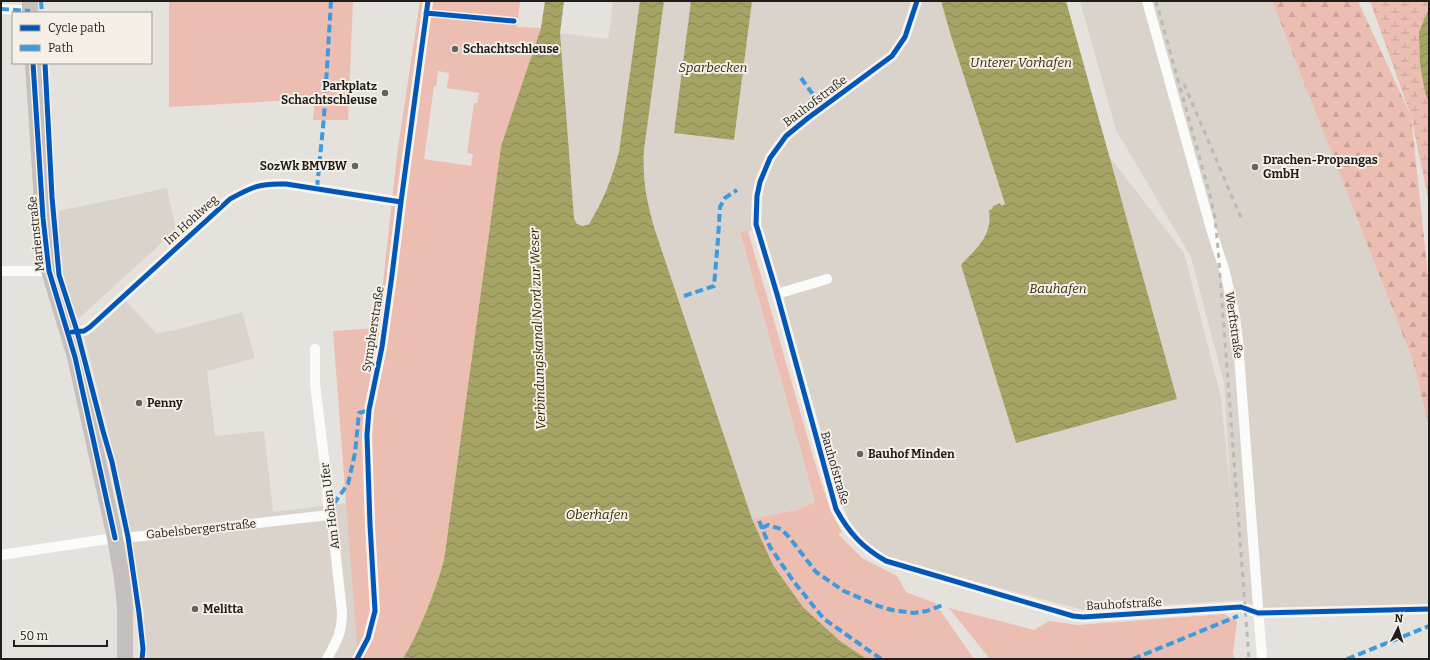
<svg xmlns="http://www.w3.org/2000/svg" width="1430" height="660" viewBox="0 0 1430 660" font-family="Bitter,serif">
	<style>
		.built { fill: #dad3cb }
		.grass { fill: #ecbdb1; fill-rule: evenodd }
		.forest { fill: url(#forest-firs) }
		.wetland { fill: url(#wetland-marsh) }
		.water { fill: url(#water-waves) }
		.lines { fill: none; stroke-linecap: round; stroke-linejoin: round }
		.street { stroke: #fbfbfa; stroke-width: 10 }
		.primary { stroke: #c5c0bd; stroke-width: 16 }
		.rail { stroke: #bab9b9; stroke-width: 3; stroke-dasharray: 5 5; stroke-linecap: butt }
		.quiet { stroke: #3c9bdf; stroke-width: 4; stroke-dasharray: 8 4; stroke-linecap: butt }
		.cycleway-casing { stroke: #f5efe8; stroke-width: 8 }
		.cycleway { stroke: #0057b8; stroke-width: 5 }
		.poi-dot { fill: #656360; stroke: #f5efe8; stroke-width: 1.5 }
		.labels { text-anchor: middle; stroke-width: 4; stroke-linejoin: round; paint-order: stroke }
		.poi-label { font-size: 12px; font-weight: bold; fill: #201e1c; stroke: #f5efe8; text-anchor: start }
		.street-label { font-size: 12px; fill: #201e1c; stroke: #f5efe8 }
		.water-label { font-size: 13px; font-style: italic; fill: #2e2d06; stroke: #f5efe8 }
	</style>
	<defs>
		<pattern id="forest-firs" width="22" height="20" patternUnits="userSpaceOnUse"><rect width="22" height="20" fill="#ecbdb1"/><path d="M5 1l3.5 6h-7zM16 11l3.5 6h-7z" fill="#caa298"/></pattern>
		<pattern id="wetland-marsh" width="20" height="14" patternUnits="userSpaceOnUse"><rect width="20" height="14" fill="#ecbdb1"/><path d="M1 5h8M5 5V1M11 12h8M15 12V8" fill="none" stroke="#caa298"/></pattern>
		<pattern id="water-waves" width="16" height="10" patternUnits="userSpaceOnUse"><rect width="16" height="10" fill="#a6a465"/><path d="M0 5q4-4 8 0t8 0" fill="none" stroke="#878552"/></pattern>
	</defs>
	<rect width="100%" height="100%" fill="#e5e2de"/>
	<path class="built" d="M613 1H941L951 36 1005 205 1000 206V203L993 206 992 209 990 210V217L989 229 984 240 961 265 1177 399 1109 156 1184 253 1221 397 1231 497 1224 383 1191 257 1116 130 1080 1H1272L1413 361 1429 429V606L1262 610 1241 600 1084 610 919 567 888 557 874 549 862 539 849 521 843 505 761 228 740 233 815 502 800 509 752 519 648 208 643 167 646 134 623 131 619 152 613 174 594 216 589 224 583 226 577 224 574 218 560 33 608 39Z
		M167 188 176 230 77 320 63 273 59 237V211Z
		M126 301 156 333 176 330 242 312 255 358 207 371 215 436 264 431 273 512 347 503 358 659H145L144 613 133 546 113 450 84 336 94 331 99 323Z"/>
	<path class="grass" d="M169 1H353L348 120H313L315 99 169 107Z
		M420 1H520L517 27 541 28 501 146 444 560C434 595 422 628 403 659H358L333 331 378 328 397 155ZM438 71 449 73 447 88 479 93 477 103H474L467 153 473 154 471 166 424 159 434 86 436 87Z
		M748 231 817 470 831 512 842 532 838 534 862 558 897 576 906 592 935 603 974 659H867L840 641 803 607 773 565 752 519 800 509 815 502 740 232Z
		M949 608 1034 630 1049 621 1078 625 1224 614 1237 622 1233 653 1235 659H990Z"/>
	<path class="forest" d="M1272 1H1358L1411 116 1429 284V429L1413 361Z"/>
	<path class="wetland" d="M1370 1H1429V203L1411 116Z"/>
	<path class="water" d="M545 1H564L560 33 574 218 577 224 583 226 589 224C603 201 612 178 619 152L640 1H664L644 150C642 182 648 209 658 239L752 519 773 565 803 607 840 641 867 659H403C421 628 434 595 444 560L501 146 541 28Z
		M691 1H752L734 140 674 133Z
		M941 1H1066L1177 399 1016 443 961 265C977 247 993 236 989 210L992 209 993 206 1000 203 1001 206 1005 204 951 36Z
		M1428 11H1429V104L1425 92 1420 64 1419 32Z"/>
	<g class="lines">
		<path class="street" d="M917 1 905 37 892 56 808 118 786 136 770 158 760 182 757 196 756 224 777 294 836 509C849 533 863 548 886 561L1073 616 1083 617 1241 607 1258 613 1429 609
			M1147 1 1211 229 1225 272 1235 317 1238 342 1262 659
			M1 9 30 11
			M1 271H49
			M777 294 827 279
			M67 333 84 331 90 327 230 199C252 187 259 183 286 184L401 202
			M315 349V384L326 474 329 515 332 521 342 612C342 633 337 641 327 659
			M1 555 101 540 154 535 329 515
			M357 659 368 638 375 611 370 525 367 435 369 410 382 347 392 275 401 202 428 1"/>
		<path class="primary" d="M30 1V13
			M33 63 43 218 49 271 75 357 115 538 122 578 125 608V659"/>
		<path class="rail" d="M1156 1 1210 195 1215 218 1218 249 1249 659
			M1184 84 1242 220"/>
		<path class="quiet" d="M41 1 42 13
			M1 9 30 11
			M801 78 822 107
			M317 188 324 117 331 1
			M684 296 714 286 718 239 720 207 725 198 737 190
			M329 515 335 502 348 484 355 453 359 413 369 410
			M759 521 770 547 794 582 824 619 881 659
			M762 528 768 525 781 529 789 537 816 572 844 591 878 606 892 610 914 613 927 611 943 605
			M1133 659 1238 616
			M1347 659 1429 626"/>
		<defs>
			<path id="cycleway" d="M917 1 905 37 892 56 808 118 786 136 770 158 760 182 757 196 756 224 777 294 836 509C849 533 863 548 886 561L1073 616 1083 617 1241 607 1258 613 1429 609
				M426 13 514 21
				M33 63 43 218 49 271 75 357 115 538
				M45 63 52 197 59 275 77 331 103 431 112 462 128 537 139 613 143 649 142 659
				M72 332 84 331 90 327 230 199C252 187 259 183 286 184L401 202
				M357 659 368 638 375 611 370 525 367 435 369 410 382 347 392 275 401 202 428 1"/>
		</defs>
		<use href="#cycleway" class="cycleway-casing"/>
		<use href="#cycleway" class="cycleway"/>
	</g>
	<g class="poi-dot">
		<circle cx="455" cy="49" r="4"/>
		<circle cx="385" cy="93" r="4"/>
		<circle cx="355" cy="166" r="4"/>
		<circle cx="1255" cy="167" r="4"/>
		<circle cx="139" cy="403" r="4"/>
		<circle cx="860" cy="454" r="4"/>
		<circle cx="195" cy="609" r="4"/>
	</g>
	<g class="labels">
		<g class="poi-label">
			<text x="463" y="53">Schachtschleuse</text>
			<text x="377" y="90" text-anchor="end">Parkplatz<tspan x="377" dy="14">Schachtschleuse</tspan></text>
			<text x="1263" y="164">Drachen-Propangas<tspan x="1263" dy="14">GmbH</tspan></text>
			<text x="347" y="170" text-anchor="end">SozWk BMVBW</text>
			<text x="147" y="407">Penny</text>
			<text x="868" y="458">Bauhof Minden</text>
			<text x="203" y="613">Melitta</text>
		</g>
		<g class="street-label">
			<text transform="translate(815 101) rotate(-37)" y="4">Bauhofstraße</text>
			<text transform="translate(191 220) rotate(-42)" y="4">Im Hohlweg</text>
			<text transform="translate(36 234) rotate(-96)" y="4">Marienstraße</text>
			<text transform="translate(1234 325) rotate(82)" y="4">Werftstraße</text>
			<text transform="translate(373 329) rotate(-81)" y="4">Sympherstraße</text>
			<text transform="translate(835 468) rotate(74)" y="4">Bauhofstraße</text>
			<text transform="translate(330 506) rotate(-97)" y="4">Am Hohen Ufer</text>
			<text transform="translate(201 529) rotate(-6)" y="4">Gabelsbergerstraße</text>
			<text transform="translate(1124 604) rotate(-3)" y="4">Bauhofstraße</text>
		</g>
		<g class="water-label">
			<text x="1021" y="67">Unterer Vorhafen</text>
			<text x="713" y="72">Sparbecken</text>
			<text x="1058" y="293">Bauhafen</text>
			<text transform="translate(537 329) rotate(-92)" y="5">Verbindungskanal Nord zur Weser</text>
			<text x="597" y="519">Oberhafen</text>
		</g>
	</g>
	<rect width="1430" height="660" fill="none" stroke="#201e1c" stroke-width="4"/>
	<rect x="12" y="12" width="140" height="52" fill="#f5efe8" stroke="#a09b96"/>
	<rect x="20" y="25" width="20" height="6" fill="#0057b8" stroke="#a09b96"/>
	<text x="48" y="32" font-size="12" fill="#201e1c">Cycle path</text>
	<rect x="20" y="45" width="20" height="6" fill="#3c9bdf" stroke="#a09b96"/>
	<text x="48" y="52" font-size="12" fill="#201e1c">Path</text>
	<g transform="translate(1398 628) rotate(5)" stroke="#f5efe8" stroke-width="3" paint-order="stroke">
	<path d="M0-3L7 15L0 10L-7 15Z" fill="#201e1c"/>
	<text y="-6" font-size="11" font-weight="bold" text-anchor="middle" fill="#201e1c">N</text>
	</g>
	<path d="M14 640v6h93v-6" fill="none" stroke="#201e1c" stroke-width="2"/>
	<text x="20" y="640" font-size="12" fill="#201e1c" stroke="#f5efe8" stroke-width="3" paint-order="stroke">50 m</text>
</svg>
